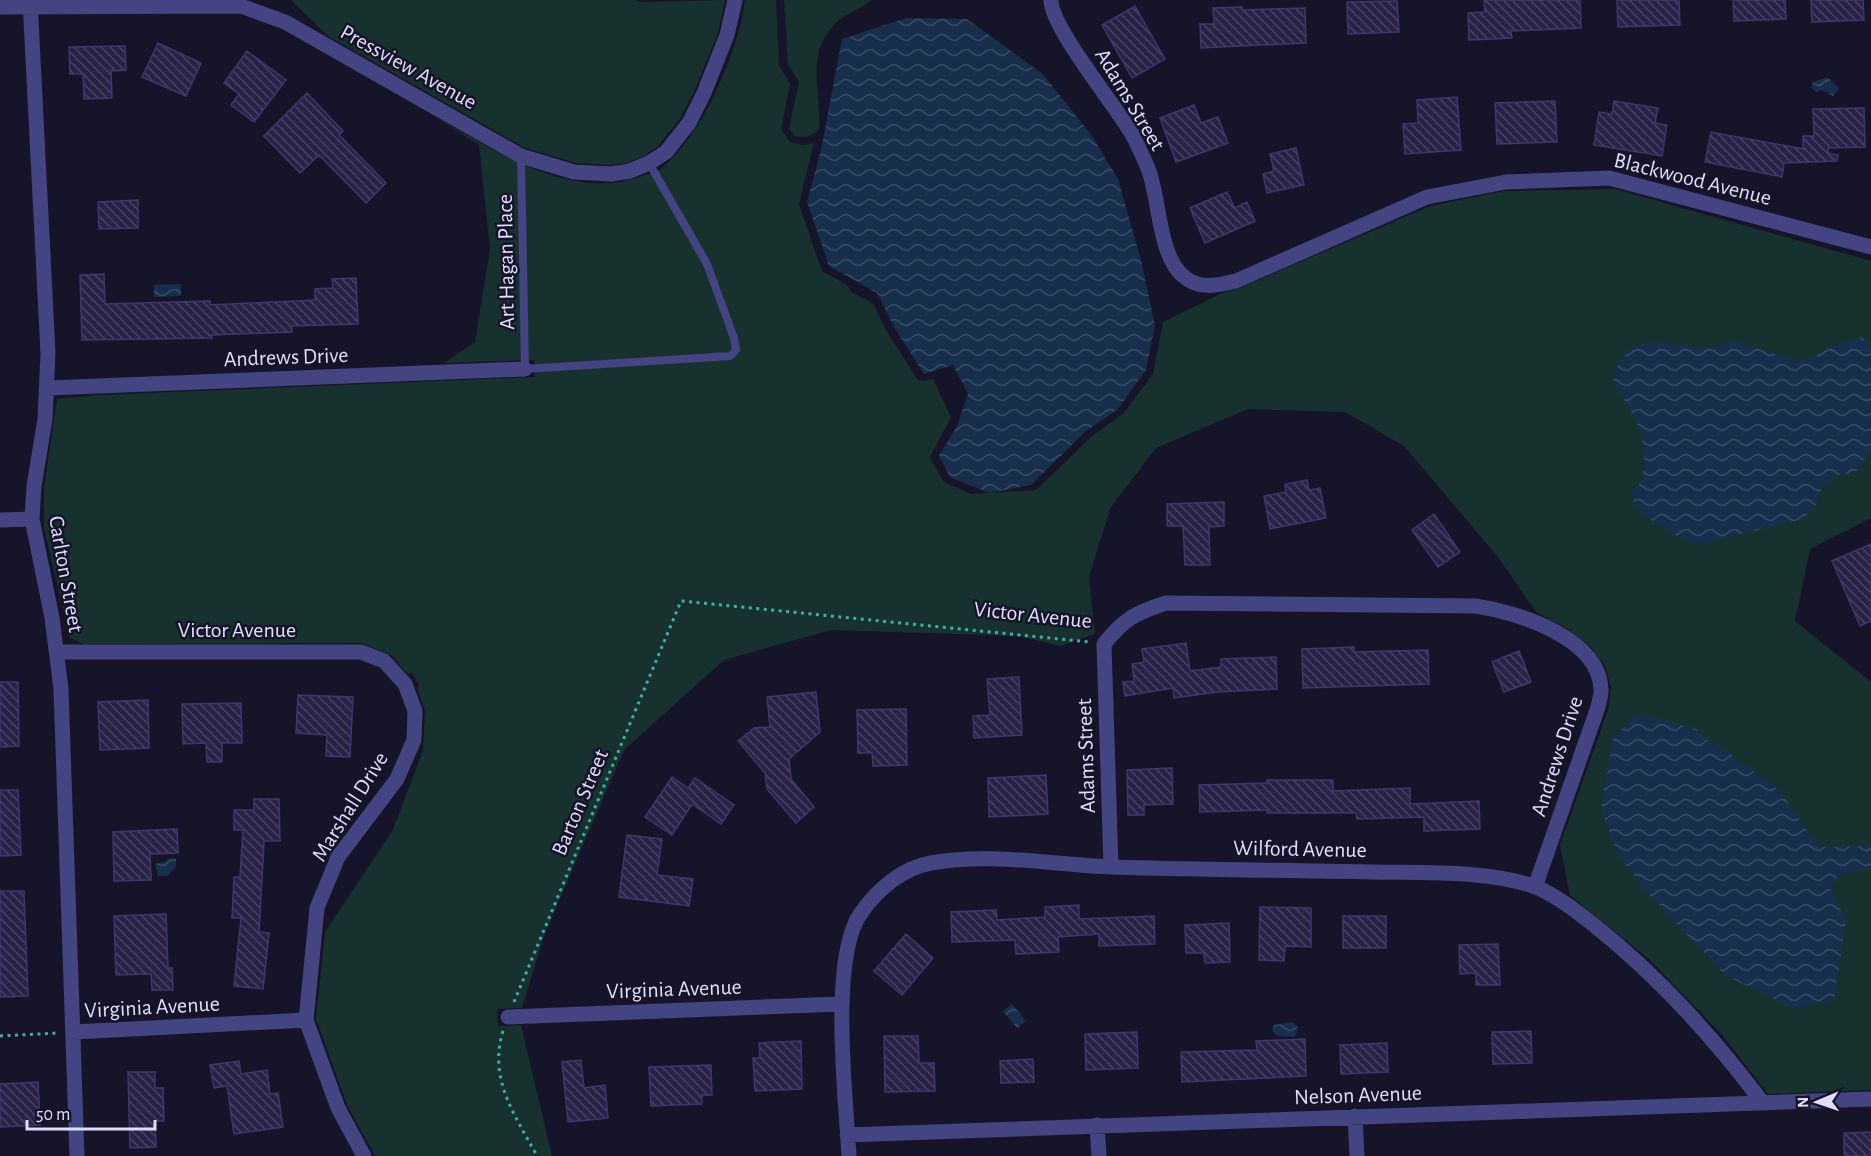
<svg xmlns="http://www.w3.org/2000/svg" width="1871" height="1156" viewBox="0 0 1871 1156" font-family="'Alegreya Sans',sans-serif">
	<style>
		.grass { fill: #17312f }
		.water { fill: url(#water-waves) }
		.building { fill: url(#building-back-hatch); stroke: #3f3670; stroke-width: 1.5 }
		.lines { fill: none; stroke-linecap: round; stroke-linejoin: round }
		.path { stroke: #3fafa3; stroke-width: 3; stroke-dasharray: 3 4.5; stroke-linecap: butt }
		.lane { stroke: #444482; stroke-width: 8 }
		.street { stroke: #444482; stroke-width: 15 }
		.labels { text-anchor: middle; stroke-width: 5; stroke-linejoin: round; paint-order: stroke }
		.street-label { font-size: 22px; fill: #e0defb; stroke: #161428 }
	</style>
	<defs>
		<pattern id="water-waves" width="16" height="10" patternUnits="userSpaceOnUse" patternTransform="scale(1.5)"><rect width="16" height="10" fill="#172f4d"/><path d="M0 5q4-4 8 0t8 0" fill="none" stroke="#384d68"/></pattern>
		<pattern id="building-back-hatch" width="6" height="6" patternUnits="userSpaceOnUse" patternTransform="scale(1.5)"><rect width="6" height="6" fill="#282247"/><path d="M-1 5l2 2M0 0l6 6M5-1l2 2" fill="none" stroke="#474262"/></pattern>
	</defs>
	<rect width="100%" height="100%" fill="#161428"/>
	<path class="grass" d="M291 0H635L642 2 725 0 718 33 695 90 680 119 658 146 644 156 627 163 611 165 576 163 525 148 328 36Z
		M745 0H776L779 65 790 84 781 129 790 142 802 145 814 143 799 204 822 271 847 285 851 292 873 303 886 330 917 379 924 381 933 379 951 417 930 457 944 482 971 494 1036 490 1091 437 1124 413 1153 374 1163 322 1222 293 1240 288 1430 206 1505 191 1615 189 1871 261V518L1810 549 1795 621 1871 682V1090L1768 1094 1723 1036 1650 960 1570 895 1560 845 1608 710 1611 687 1605 666 1591 647 1568 629 1536 612 1498 557 1404 446 1345 412 1248 409 1156 448 1111 507 1089 576 1095 634 1060 646 1018 636 831 630 724 660 624 750 544 936 522 1008 497 1009 498 1026 521 1025 552 1156H375L347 1105 316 1019 325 932 393 830 423 750 425 711 417 687 419 685 412 673 408 674 391 655 361 643 83 644 70 638 44 528V487L57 399 98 395 535 377 534 360 444 363 475 342 490 249 479 145 433 116C492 149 571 203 642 176 648 174 656 173 662 168 679 153 696 130 708 108 724 75 741 36 745 0Z
		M784 0H872C860 10 843 14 833 26 805 56 822 95 819 130 810 137 805 138 794 136L789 128 799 82 788 64Z"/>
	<path class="water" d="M906 18 967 19 1043 74 1092 136 1118 179 1142 264 1155 326 1146 370 1118 409 1085 432 1031 485 989 493 950 477 939 456 957 426 968 394 953 365 924 374 894 327 877 293 829 266 807 202 821 150 842 39Z
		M1827 77 1839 88 1833 96 1822 90 1816 92 1811 87 1813 82Z
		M181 284V296L154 297V285Z
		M1862 337 1871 349V451L1855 473 1840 474 1822 486 1815 508 1802 519 1697 545C1682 540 1627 512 1633 492 1634 490 1638 487 1639 485 1643 478 1645 462 1644 453 1642 427 1627 403 1613 382 1626 318 1678 353 1717 347 1723 346 1727 342 1733 340L1767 352 1807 361 1831 347Z
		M1637 713 1696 729 1705 739 1719 745 1780 791 1818 847 1871 846V869L1840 874 1830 889 1846 921 1834 1000 1795 1009 1726 976 1644 889 1617 854 1601 808 1613 739Z
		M169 858 176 859V866L168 876H158L155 864 165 862Z
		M1012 1004 1026 1021 1017 1028 1003 1011Z
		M1293 1022 1298 1028 1295 1037 1277 1036 1272 1030 1274 1025Z"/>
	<path class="building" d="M1484 0H1580L1581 28 1511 31 1512 38 1469 40 1468 13 1485 12Z
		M1617 0H1679L1680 25 1618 27Z
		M1733 0H1785L1786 19 1734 21Z
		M1811 0H1863L1864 20 1812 22Z
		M1397 1 1399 32 1348 34 1347 2Z
		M1135 6 1165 59 1132 78 1102 25Z
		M1242 7V10L1305 8 1306 43 1201 48 1200 24H1214L1213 8Z
		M158 43 201 63 186 96 142 77Z
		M125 46 126 70 111 71 112 98 84 99 83 74H70L69 47Z
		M247 51 286 80 254 122 231 105 239 94 224 83Z
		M307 93 343 131 339 135 386 183 366 203 319 155 300 173 264 136Z
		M1457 97 1461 150 1405 154 1403 124 1418 123 1417 100Z
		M1555 101 1557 142 1497 144 1495 103Z
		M1614 101 1658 108 1655 123 1667 125 1662 156 1594 145 1599 112 1612 114Z
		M1194 105 1201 123 1218 117 1228 143 1176 162 1160 118Z
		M1864 108 1865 147 1828 148V153L1838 155 1837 161 1784 163 1782 177 1705 162 1711 132 1803 149V136H1814L1813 109Z
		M1296 148 1304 185 1267 193 1263 174 1274 171 1270 154Z
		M1227 192 1235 208 1247 202 1255 221 1205 243 1190 208Z
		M138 200V228L99 229 98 202Z
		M104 274 105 304 210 301V305L315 300V289L333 288 332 279 356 278 358 324 292 326V332L211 335 212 338 82 340 80 275Z
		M1307 480 1309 490 1320 488 1326 518 1270 529 1264 496 1286 492 1285 484Z
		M1224 502V526L1209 527 1210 565H1185L1183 526H1167V504Z
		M1434 514 1460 552 1438 567 1412 530Z
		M1871 544V621L1860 626 1832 561Z
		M1186 643 1190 671 1221 667V659L1276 657 1277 689 1218 692 1174 698 1173 688 1125 696 1123 682 1134 681 1132 664 1144 662 1142 649Z
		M1354 647V652L1428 650 1429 684 1303 688 1302 649Z
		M1519 651 1531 682 1504 692 1492 662Z
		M1019 677 1022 735 974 738 973 716 990 715 987 679Z
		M0 682H18L19 746 0 747Z
		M816 692 820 732 789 759 791 779 814 807 796 823 767 789 765 773 738 741 754 728 770 727 767 697Z
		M298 695 353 697 350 757 326 756 327 735 296 733Z
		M148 700 149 748 100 750 98 702Z
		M241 703 242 743H222V762H207L206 743 183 744 182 704Z
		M906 709 907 765 873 766 872 753H858L857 710Z
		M1172 768 1173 804 1144 805V815H1128L1127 770Z
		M1046 775 1048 814 989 817 988 778Z
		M672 777 688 788 695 778 734 805 721 824 692 804 672 835 645 817Z
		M1267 780H1333V791L1410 788V804L1479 801 1480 829 1424 831V817L1357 819 1356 813H1267V810L1200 812 1199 785 1267 783Z
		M0 790H18L21 855 0 856Z
		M254 799H279L280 841H264L259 932 269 933 263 989 234 986 241 918H232L234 877H240L243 830H234V810H254Z
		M177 829 178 853 150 854 151 880 114 881 113 832Z
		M627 835 662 839 657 875 693 879 689 906 619 897Z
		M0 891H24L28 996 0 997Z
		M1079 905V919L1154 916 1155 944 1099 946V934L1058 937 1059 952 1016 954 1015 940 952 942 951 912 996 910 997 920 1045 917V907Z
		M1260 907 1311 908V947L1285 946 1284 961 1259 960Z
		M166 914 168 968H172L173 990H152L151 974 116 975 114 916Z
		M1343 916H1386V948H1343Z
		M1229 923 1230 962 1205 963 1204 953H1186L1185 925Z
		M906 934 933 958 902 995 874 971Z
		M1498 944 1500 985H1476V973L1460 974 1459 945Z
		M1531 1031 1532 1063 1493 1064 1492 1032Z
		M1137 1032 1138 1068 1086 1070 1085 1034Z
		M884 1036H918L919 1063H934L935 1091 885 1092Z
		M1305 1039 1306 1076 1182 1082 1181 1052 1257 1050 1256 1041Z
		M801 1041 802 1089 755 1091 753 1058H760L759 1043Z
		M1387 1043 1388 1072 1341 1074 1340 1045Z
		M1033 1059 1034 1082 1001 1083 1000 1061Z
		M581 1060 584 1088 605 1085 608 1118 568 1122 562 1062Z
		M239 1061 241 1074 267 1070 270 1094 278 1093 283 1127 234 1134 227 1086 214 1088 210 1065Z
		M711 1065 712 1095H702V1104L651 1106 649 1067Z
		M128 1072H155V1088H163L164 1121H155L156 1147 130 1148Z
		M38 1082 40 1125 0 1127V1084Z
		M1871 1132V1156H1844V1133Z"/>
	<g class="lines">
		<path class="path" d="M514 1002 681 601 1090 642
			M503 1031C488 1079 515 1115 537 1156
			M0 1036 58 1033"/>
		<path class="lane" d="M521 156 525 369 730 356 736 350 734 338 707 264 649 163"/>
		<path class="street" d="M30 0 48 353 45 419 34 486 32 519 52 618 61 689 77 1156
			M1051 0C1051 28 1117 107 1133 136 1139 148 1146 162 1150 174 1159 202 1160 254 1181 274 1197 290 1216 286 1236 281L1427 197 1506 182 1609 178 1871 247
			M0 7 241 6 285 22 521 156 574 172 611 174 630 171 649 163 666 152 689 123 704 93 727 35 735 0
			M48 388 525 369
			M0 520 32 519
			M58 652H361L384 661 405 684 415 711 414 740 397 779 338 857 317 908 306 1020 338 1108 364 1156
			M1111 867 1104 644C1124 619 1135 613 1166 603L1476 606C1516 612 1599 637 1601 689 1602 694 1599 701 1598 707L1535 887
			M508 1017 841 1004
			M74 1032 306 1020
			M1355 1116 1357 1156
			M1097 1125 1099 1156
			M847 1135 1871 1099
			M849 1156C846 1100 829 957 861 913 877 890 902 868 931 863 990 852 1054 865 1113 867 1200 870 1286 870 1372 872 1422 873 1489 870 1536 887 1557 896 1576 911 1594 925 1660 978 1712 1036 1763 1103"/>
	</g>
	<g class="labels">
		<g class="street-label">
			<text transform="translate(409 66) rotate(29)" y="8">Pressview Avenue</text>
			<text transform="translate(1131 99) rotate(59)" y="8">Adams Street</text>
			<text transform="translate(1693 178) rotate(14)" y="8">Blackwood Avenue</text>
			<text transform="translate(505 262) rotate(-91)" y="8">Art Hagan Place</text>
			<text transform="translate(286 356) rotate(-2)" y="8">Andrews Drive</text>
			<text transform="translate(67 574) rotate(80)" y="8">Carlton Street</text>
			<text transform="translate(1033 614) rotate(6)" y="8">Victor Avenue</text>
			<text x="237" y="637">Victor Avenue</text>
			<text transform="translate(1085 756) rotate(-92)" y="8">Adams Street</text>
			<text transform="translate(1556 756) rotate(-72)" y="8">Andrews Drive</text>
			<text transform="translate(579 802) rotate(-67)" y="8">Barton Street</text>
			<text transform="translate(349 806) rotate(-58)" y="8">Marshall Drive</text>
			<text transform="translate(1300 848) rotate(1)" y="8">Wilford Avenue</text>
			<text transform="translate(674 988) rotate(-2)" y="8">Virginia Avenue</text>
			<text transform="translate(152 1006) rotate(-3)" y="8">Virginia Avenue</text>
			<text transform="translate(1358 1094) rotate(-2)" y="8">Nelson Avenue</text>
		</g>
	</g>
	<g transform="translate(1817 1102) rotate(268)" stroke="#161428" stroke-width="4.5" paint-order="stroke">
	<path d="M0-4.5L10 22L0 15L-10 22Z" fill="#e0defb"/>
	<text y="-9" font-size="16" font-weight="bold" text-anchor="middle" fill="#e0defb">N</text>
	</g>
	<path d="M27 1120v9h128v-9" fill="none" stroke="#e0defb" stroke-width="3"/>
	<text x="36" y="1120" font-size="18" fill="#e0defb" stroke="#161428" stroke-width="4.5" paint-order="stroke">50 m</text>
</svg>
